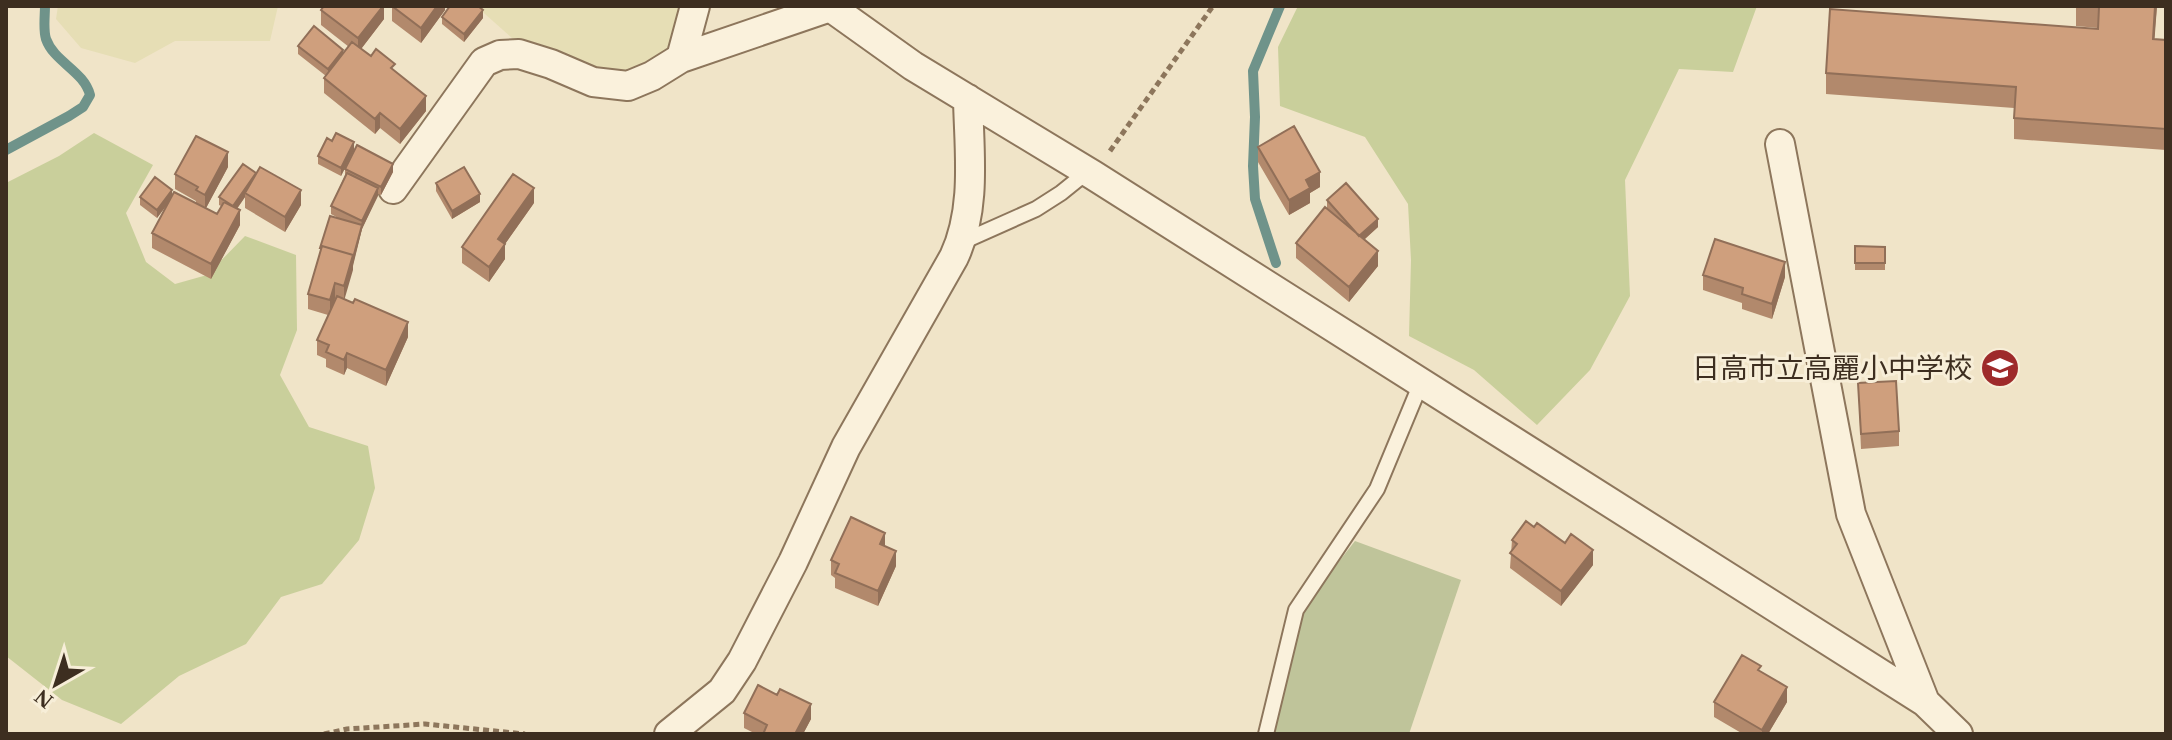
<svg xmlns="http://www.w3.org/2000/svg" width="2172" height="740" viewBox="0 0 2172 740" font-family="'Times New Roman','Noto Sans JP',serif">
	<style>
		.farmland { fill: #e6deb5 }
		.green { fill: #c9cf9b }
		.cemetery { fill: #bfc49a }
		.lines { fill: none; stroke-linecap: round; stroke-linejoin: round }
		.stream { stroke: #6f938a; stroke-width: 10 }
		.service-casing { stroke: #8d765c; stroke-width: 18 }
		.minor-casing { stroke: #8d765c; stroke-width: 32 }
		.path { stroke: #8d765c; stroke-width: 5; stroke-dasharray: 6 4; stroke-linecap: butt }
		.service { stroke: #faf1dc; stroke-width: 14 }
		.minor { stroke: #faf1dc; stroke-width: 28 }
		.wall { fill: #b2896c }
		.shaded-wall { fill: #916f58 }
		.building { fill: #cf9f7d; stroke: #916f58; stroke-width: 2 }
		.labels { text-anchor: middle; stroke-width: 6; stroke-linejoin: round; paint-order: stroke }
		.poi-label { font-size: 28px; fill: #3d2e20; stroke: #f7eed8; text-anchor: end }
	</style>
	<rect width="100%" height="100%" fill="#f0e4c8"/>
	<path class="farmland" d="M58 6H278L270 41H175L135 63 81 48 56 19Z
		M476 6H684L679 35 664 58 619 76 521 46Z"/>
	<path class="green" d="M1298 6H1757L1733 72 1679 69 1625 180 1630 296 1590 370 1537 425 1474 370 1409 336 1411 260 1408 204 1365 137 1280 106 1278 47Z
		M94 133 153 165 126 213 146 262 175 284 207 275 245 236 296 255 297 330 280 375 309 427 368 446 375 488 359 540 322 584 281 597 246 644 179 676 121 724 62 700 6 656V183L59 156Z"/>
	<path class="cemetery" d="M1355 541 1461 580 1409 734H1272L1301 610Z"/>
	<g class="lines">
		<path class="stream" d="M6 150 69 116 83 107 90 95C84 71 54 62 46 39 43 30 45 16 45 6
			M1276 263 1255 199 1253 166 1255 117 1253 71 1280 6"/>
		<defs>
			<path id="service" d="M962 242 1036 209 1061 193 1087 172
				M1266 734 1296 610 1377 489 1421 383"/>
			<path id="minor" d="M829 6 913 66 1093 175 1925 702 1958 734
				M681 58 695 6
				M1780 144 1851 514 1925 702
				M393 189 484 62 500 55 519 54 551 64 593 82 628 86 652 76 681 58 830 7
				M669 734 722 691 742 661 793 562 846 447 954 257C977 208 969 151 968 99"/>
		</defs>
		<use href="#service" class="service-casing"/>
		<use href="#minor" class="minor-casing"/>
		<path class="path" d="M1110 151 1213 6
			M324 734 347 729 425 724 525 734"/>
		<use href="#service" class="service"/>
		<use href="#minor" class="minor"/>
	</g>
	<path class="wall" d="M384 6V19L361 49 395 71 426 111 400 144 380 128 375 134 324 93V78L326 76 298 54V46L343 54 349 47 321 25V10Z
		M389 6H445V10L421 43 392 21V8Z
		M2076 6H2157L2154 39 2166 40V150L2014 139V108L1826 94V73L2098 29V28L2076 26Z
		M442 17 483 18 464 42 442 24Z
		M1258 147 1320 187 1310 193V203L1289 215 1258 162Z
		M354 150 341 176 318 164V156Z
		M243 164 301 205 285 232 245 208V197L237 209 240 225 211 279 152 248V233L166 206 157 218 140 205V197L172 195 196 203V201L175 189V174L228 167 206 208 217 214 221 206 219 205V197Z
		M345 169 393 172 381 195 378 194 362 229 344 299 408 337 386 386 347 368 344 375 326 367V359L317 355V340L328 315 308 309V294L320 253V248L340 219 331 214V206L345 175Z
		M436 183 480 202 452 219 436 191Z
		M1327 200 1378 227 1364 240 1378 266 1349 302 1296 258V243L1327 208Z
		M534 203 505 244V259L489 282 462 263V247Z
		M1855 246 1885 247V270H1855Z
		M1703 275 1785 277 1772 319 1742 309V303L1703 290Z
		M1858 383 1899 431V446L1861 449Z
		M1512 540 1593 565 1561 606 1510 568Z
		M885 546 896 566 878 606 835 588V578L831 575V560Z
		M1761 672 1787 702 1768 734H1743L1714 717V702Z
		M744 713 811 719 803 734H756L744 728Z"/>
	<path class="shaded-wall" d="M383 6H384V19L358 53V38Z
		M437 6H445V10L421 43V28Z
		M2155 6H2157L2153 60V39Z
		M483 10V18L464 42V34Z
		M343 50V58L328 77V69Z
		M426 96V111L400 144V129Z
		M380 113V128L375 134V119Z
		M354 142V150L341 176V168Z
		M228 152V167L205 210V195Z
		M393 164V172L381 195V187Z
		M1320 172V187L1310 193V203L1289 215V200L1306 180Z
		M256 173 245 193V197L233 214V206Z
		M378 188V196L362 229 353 266V258L362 221Z
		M534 188V203L505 244V259L489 282V267L498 239Z
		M172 190V198L157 218V210Z
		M301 190V205L285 232V217Z
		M480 194V202L452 219V211Z
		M240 210V225L211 279V264Z
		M1378 219V227L1359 244V236Z
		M1378 251V266L1349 302V287Z
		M353 255V270L344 301V286Z
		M1785 262V277L1772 319V304Z
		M335 283V298L330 316V300Z
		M408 322V337L386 386V370Z
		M347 353V368L344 375V360Z
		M885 533V548L880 544Z
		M1593 550V565L1561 606V591Z
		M896 551V566L878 606V591Z
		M1787 687V702L1768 734H1762V730Z
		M811 704V719L803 734H795Z"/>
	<path class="building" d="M324 6H383L358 38 321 10Z
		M392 6H437L421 28Z
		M450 6H478L483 10 464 34 442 17Z
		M2092 6H2155L2153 39 2166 40V129L2014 118 2016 87 1826 73 1830 9 2098 29 2099 7Z
		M314 26 343 50 328 69 298 46Z
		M352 42 371 56 376 49 395 64 391 68 426 96 400 129 380 113 375 119 324 78Z
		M1294 126 1320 172 1306 180 1310 188 1289 200 1258 147Z
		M336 133 354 142 341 168 318 156 327 138 332 141Z
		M196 136 228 152 205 195 196 190 198 187 175 174Z
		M357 145 393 164 381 187 345 169Z
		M243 164 256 173 233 206 219 197Z
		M260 167 301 190 285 217 245 193Z
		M464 167 480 194 452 211 436 183Z
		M347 173 378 188 362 221 331 206Z
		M513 174 534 188 498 239 505 244 489 267 462 247Z
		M155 177 172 190 157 210 140 197Z
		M1346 183 1378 219 1359 236 1327 200Z
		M174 192 217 214 224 202 240 210 211 264 152 233Z
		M1325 207 1378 251 1349 287 1296 243Z
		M330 216 362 225 353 258V255L322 246 321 248H320Z
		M1715 239 1785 262 1772 304 1742 294 1743 288 1703 275Z
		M322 246 353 255 344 286 335 283 330 300 308 294Z
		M1855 246 1885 247V263H1855Z
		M337 296 353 303 355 299 408 322 386 370 347 353 344 360 326 352 329 345 317 340Z
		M1896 381 1899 431 1861 434 1858 383Z
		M851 517 885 533 880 544 896 551 878 591 835 573 839 564 831 560Z
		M1526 521 1534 527 1537 523 1565 543 1571 534 1593 550 1561 591 1510 553 1517 544 1512 540Z
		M1742 655 1761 666 1758 670 1787 687 1762 730 1714 702Z
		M758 685 777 695 780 689 811 704 795 734H767L764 732 767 725 744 713Z"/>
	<defs>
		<symbol id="school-disc" viewBox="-11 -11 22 22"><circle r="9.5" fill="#9e2a2b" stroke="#f7eed8"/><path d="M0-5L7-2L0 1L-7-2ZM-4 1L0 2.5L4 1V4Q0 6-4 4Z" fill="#fff"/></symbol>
	</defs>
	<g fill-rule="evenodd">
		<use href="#school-disc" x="1978" y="346" width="44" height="44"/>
	</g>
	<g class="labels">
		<g class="poi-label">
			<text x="1972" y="378">日高市立高麗小中学校</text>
		</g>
	</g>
	<rect width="2172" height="740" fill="none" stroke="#3d2e20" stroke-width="16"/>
	<g transform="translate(56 684) rotate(219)" stroke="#f7eed8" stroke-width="6" paint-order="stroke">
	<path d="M0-6L14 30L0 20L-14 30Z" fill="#3d2e20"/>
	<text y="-12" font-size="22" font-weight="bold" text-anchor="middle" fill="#3d2e20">N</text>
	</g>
</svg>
